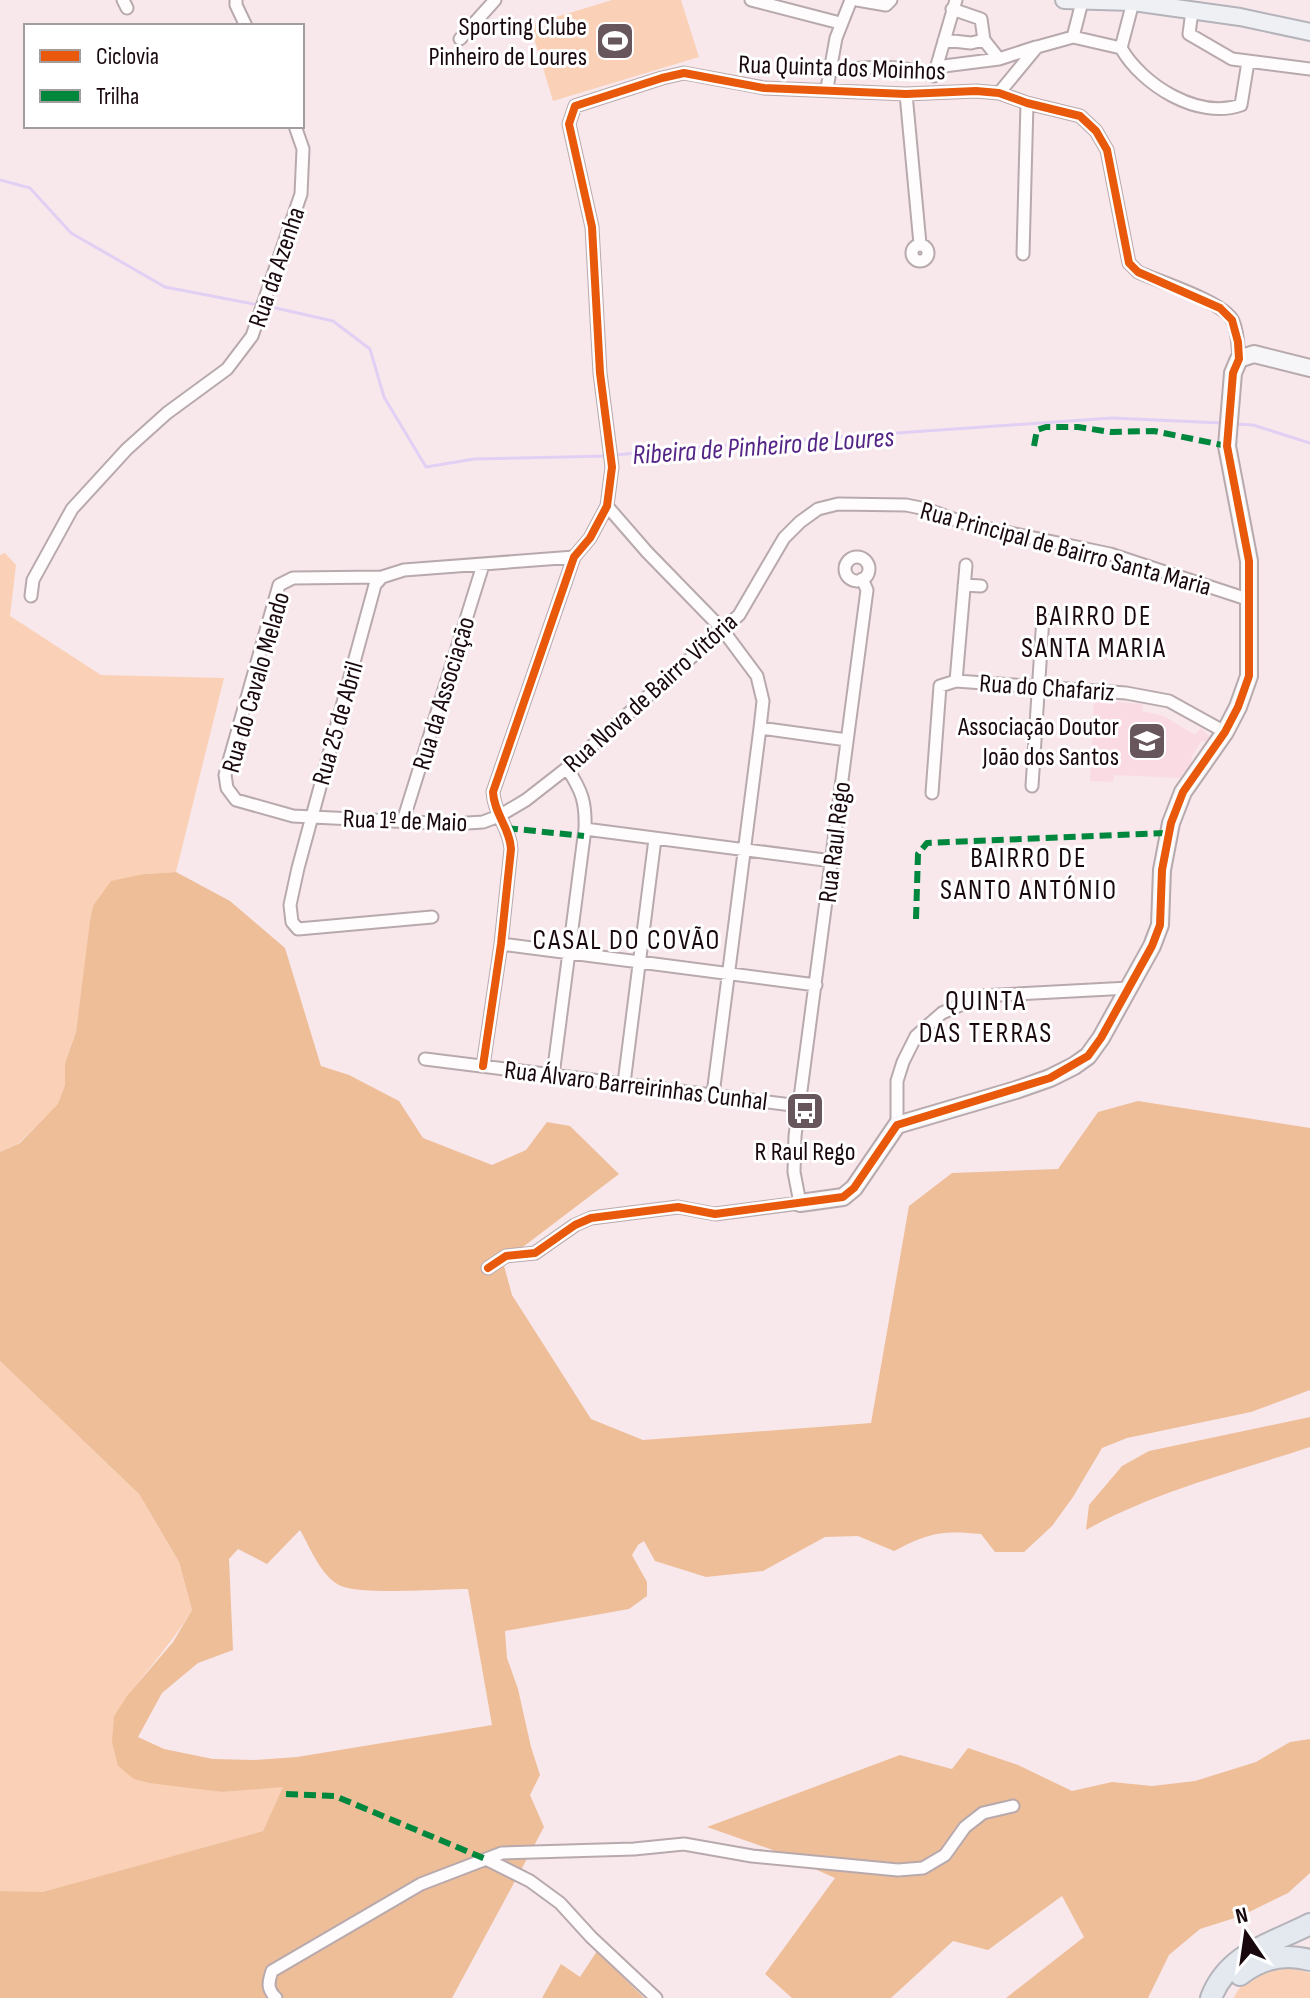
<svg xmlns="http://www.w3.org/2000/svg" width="1310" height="1998" viewBox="0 0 1310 1998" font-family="'Sofia Sans Condensed',sans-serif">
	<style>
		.built { fill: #fbdbe3 }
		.green { fill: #fad1b6 }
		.forest { fill: #eebe99; fill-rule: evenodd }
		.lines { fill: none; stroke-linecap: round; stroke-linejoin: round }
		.stream { stroke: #e2cff4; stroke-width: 3 }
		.street-casing { stroke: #b8a9ad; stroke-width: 15 }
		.secondary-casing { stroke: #b8a9ad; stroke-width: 20 }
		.primary-casing { stroke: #b4b3ba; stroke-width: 20 }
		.highway-casing { stroke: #b4b3ba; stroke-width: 24 }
		.street { stroke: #fefcfc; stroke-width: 11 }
		.secondary { stroke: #f6f6f8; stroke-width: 16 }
		.primary { stroke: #eff0f4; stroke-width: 16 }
		.highway { stroke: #e4e9ef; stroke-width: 20 }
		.quiet { stroke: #00873e; stroke-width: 6; stroke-dasharray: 12 6; stroke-linecap: butt }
		.cycleway-casing { stroke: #fff; stroke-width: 13 }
		.cycleway { stroke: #e8590c; stroke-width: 8 }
		.labels { text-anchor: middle; stroke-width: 6; stroke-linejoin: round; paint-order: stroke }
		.poi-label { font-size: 26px; fill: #19090e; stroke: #fff; text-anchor: end }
		.street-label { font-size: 26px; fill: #19090e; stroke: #fff }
		.water-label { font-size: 28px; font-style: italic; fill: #552586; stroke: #fff }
		.neighbourhood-label { font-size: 28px; letter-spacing: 2px; fill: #19090e; stroke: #fff }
	</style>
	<rect width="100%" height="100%" fill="#f8e8ec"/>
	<path class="built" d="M1094 700 1143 704 1142 711 1164 716 1195 735 1201 728 1209 736V740L1206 743 1202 740 1192 756 1191 764 1180 778 1114 775 1113 782 1090 781Z"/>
	<path class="green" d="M612 0H681L699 57 553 101 530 25Z
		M5 553 16 565 10 616 101 675 224 678 176 872 144 874 93 906 76 1032 65 1063V1085L58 1105 19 1143 0 1152V555Z
		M0 1361 139 1494 179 1562 192 1610C169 1648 138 1679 114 1716L134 1779 222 1792 284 1786 263 1831 43 1893 0 1891Z
		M1286 1966 1310 1973V1998H1234C1243 1976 1265 1970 1286 1966Z"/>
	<path class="forest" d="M176 872 230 901 285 948 321 1066 349 1075 399 1101 423 1138 492 1165 526 1150 547 1122 570 1126 619 1174 503 1262 512 1295 591 1419 643 1440 871 1423 909 1206 952 1173 1058 1169 1098 1112 1138 1101 1310 1128V1390L1251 1412 1127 1438 1102 1448 1073 1497 1052 1526 1024 1552H995L981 1534C942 1530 928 1533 894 1551L858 1536 825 1537 763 1571 706 1577 655 1561 644 1541 638 1545 632 1555 647 1582V1596L629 1609 505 1631 507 1658 518 1689 531 1747 540 1775 530 1795 544 1827 452 1998H0V1891L43 1892 263 1831 283 1787 222 1792 149 1783 134 1779 118 1766 112 1742 114 1716 127 1696 173 1642 192 1610 179 1562 139 1494 0 1361V1152L20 1143 58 1104 65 1085V1063L76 1032 90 921 93 906 111 881 144 874ZM300 1530C310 1547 321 1577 341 1586 363 1595 441 1589 468 1589L492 1725 297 1757 255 1760 213 1759 164 1749 138 1737 162 1693 198 1663 233 1650 229 1559 238 1549 267 1564Z
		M1310 1417V1447C1235 1472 1155 1491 1086 1530L1089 1505 1122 1466 1149 1451Z
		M1310 1739V1873L1288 1893 1241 1916 1200 1929 1169 1955 1148 1998H1006L1084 1937 1062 1896 988 1950 953 1941 891 1998H792L765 1974 835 1878 770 1849 707 1827 900 1755 952 1769 968 1748 1018 1765 1072 1791 1112 1782 1152 1786 1195 1781 1256 1762 1290 1742Z
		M597 1951 644 1998H542L561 1964 580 1977Z"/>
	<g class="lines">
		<path class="stream" d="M0 180 30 188 71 233 165 287 259 305
			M267 306 333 321 370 349 384 397 426 467 474 459 608 456
			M1234 424 1253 425 1310 443
			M615 455 739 444 1112 418 1222 423"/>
		<defs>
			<path id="street" d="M123 0 127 8
				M236 0V5L246 26
				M751 0 840 23
				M857 0 886 5 891 0
				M952 9 981 19 984 40
				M1192 11 1189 34 1232 59 1310 69
				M1073 37 1082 2
				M460 39 495 0
				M944 40 971 43 984 40 999 59
				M1121 48C1142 85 1198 120 1241 105L1248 62
				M1121 48 1133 2
				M936 67 999 59 1036 47
				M829 71C866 67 899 63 934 76
				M935 72 956 0
				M827 88 836 38 851 0
				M999 93 1037 47 1073 37 1121 48
				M906 94 920 244
				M912 253a8 8 0 1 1 16 0a8 8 0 1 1-16 0Z
				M1023 254 1027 103
				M607 506 647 552 722 629 757 676 763 701 760 728 713 1094
				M845 569a12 12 0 1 1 24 0a12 12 0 1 1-24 0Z
				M382 577 293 578 279 585 225 775 227 788 236 800 293 816 452 824 483 822 499 816 526 800 567 768 739 615 784 538 800 522 818 509 838 504 906 505 926 509 967 524 1110 554 1250 600
				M964 585 981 586
				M31 596 33 580 72 509 127 449 167 413 227 369 252 336 301 194 303 149 295 126
				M956 681 1126 693 1169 701 1225 732
				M760 728 847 740
				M1032 786 1043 617
				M932 793 940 686 956 681 966 565
				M403 821 483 565
				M585 829 832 861
				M432 917 298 929 292 922 290 905 298 868 375 585 382 577 404 570 574 557
				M501 944 816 985
				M425 1059 800 1106
				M483 1066 501 944 511 849C510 828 494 814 493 792L574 557 590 538 607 506 612 467 600 373 592 227 569 124 575 106 662 78 684 73 764 88 906 94 976 91 999 93 1027 103 1080 116 1096 131 1107 150 1129 263 1138 272C1159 282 1223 301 1233 321 1238 332 1238 347 1239 359
				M553 1075 585 829C586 802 582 791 567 768
				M624 1083 655 839
				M897 1125V1081L903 1062 916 1036 942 1013 981 996 1129 988
				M488 1268 506 1256 535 1253 575 1225 591 1218 678 1207 715 1214 800 1203 794 1172 795 1136 867 590 862 579
				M488 1860 530 1881 560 1903 591 1937 656 1998
				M276 1998C267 1989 268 1983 272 1971L421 1884 502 1853 634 1849 684 1844 752 1856 898 1870 923 1868 945 1855 965 1827 983 1813 1013 1806"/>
			<path id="secondary" d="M800 1203 843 1197 854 1188 897 1125 1016 1090 1050 1078 1074 1066 1088 1056 1101 1038 1152 946 1160 925 1162 870 1171 823 1183 792 1225 732 1238 707 1249 676V561L1227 446 1233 373 1239 359 1254 354 1310 368"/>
			<path id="primary" d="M1064 0 1133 2 1240 17 1310 32"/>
			<path id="highway" d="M1240 1975C1261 1958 1284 1953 1310 1960
				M1211 1998C1228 1953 1271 1944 1310 1924"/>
		</defs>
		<use href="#street" class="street-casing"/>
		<use href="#secondary" class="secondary-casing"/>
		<use href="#primary" class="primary-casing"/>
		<use href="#highway" class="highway-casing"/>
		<use href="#street" class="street"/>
		<use href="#secondary" class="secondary"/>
		<use href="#primary" class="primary"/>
		<use href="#highway" class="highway"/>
		<path class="quiet" d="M1034 446 1037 430 1046 427H1078L1111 432 1154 431 1227 446
			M506 828 584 836
			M916 919 918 854 927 843 1168 833
			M286 1794 335 1796 488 1860"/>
		<defs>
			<path id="cycleway" d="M483 1066 501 944 511 849C510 828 494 814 493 792L574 557 590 538 607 506 612 467 600 373 592 227 569 124 575 106 662 78 684 73 764 88 906 94 976 91 999 93 1027 103 1080 116 1096 131 1107 150 1129 263 1138 272 1220 308 1232 320 1238 342 1239 359 1233 373 1227 446 1249 561V676L1238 707 1225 732 1183 792 1171 823 1162 870 1160 925 1152 946 1101 1038 1088 1056 1050 1078 897 1125 854 1188 843 1197 715 1214 678 1207 591 1218 575 1225 535 1253 506 1256 488 1268"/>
		</defs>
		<use href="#cycleway" class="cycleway-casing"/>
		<use href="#cycleway" class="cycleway"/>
	</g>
	<defs>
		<symbol id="stadium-square" viewBox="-11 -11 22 22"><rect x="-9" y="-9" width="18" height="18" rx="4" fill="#67575c" stroke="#fff"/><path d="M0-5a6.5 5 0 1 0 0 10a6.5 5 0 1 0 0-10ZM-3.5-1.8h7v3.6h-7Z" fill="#fff"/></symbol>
		<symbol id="school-square" viewBox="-11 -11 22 22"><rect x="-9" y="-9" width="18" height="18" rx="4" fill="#67575c" stroke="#fff"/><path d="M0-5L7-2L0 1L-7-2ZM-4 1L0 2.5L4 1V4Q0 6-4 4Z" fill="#fff"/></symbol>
		<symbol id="bus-square" viewBox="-11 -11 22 22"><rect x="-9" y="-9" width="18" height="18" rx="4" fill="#67575c" stroke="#fff"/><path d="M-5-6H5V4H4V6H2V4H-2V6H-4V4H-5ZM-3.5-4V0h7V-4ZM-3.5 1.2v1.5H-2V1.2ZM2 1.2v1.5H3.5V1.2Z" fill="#fff"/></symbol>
	</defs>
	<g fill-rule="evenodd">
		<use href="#stadium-square" x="593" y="19" width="44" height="44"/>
		<use href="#school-square" x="1125" y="719" width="44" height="44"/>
		<use href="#bus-square" x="783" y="1089" width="44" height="44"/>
	</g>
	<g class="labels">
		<g class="poi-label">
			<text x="587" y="35">Sporting Clube<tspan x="587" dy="30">Pinheiro de Loures</tspan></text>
			<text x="1119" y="735">Associação Doutor<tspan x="1119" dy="30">João dos Santos</tspan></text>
			<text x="805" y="1160" text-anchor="middle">R Raul Rego</text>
		</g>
		<g class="street-label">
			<text transform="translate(842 67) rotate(2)" y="9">Rua Quinta dos Moinhos</text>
			<text transform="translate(276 267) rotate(-71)" y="9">Rua da Azenha</text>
			<text transform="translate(1066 548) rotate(15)" y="9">Rua Principal de Bairro Santa Maria</text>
			<text transform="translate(255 682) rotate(-74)" y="9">Rua do Cavalo Melado</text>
			<text transform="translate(1047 687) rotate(4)" y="9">Rua do Chafariz</text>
			<text transform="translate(650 692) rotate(-42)" y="9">Rua Nova de Bairro Vitória</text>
			<text transform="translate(443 693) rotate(-73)" y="9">Rua da Associação</text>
			<text transform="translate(337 723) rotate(-74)" y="9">Rua 25 de Abril</text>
			<text transform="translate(405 820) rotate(2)" y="9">Rua 1º de Maio</text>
			<text transform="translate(834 842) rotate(-83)" y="9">Rua Raul Rêgo</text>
			<text transform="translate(636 1085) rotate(7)" y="9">Rua Álvaro Barreirinhas Cunhal</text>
		</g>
		<g class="water-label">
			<text transform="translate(763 445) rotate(-4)" y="10">Ribeira de Pinheiro de Loures</text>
		</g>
		<g class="neighbourhood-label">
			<text x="1094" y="625">BAIRRO DE<tspan x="1094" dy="32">SANTA MARIA</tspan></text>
			<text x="1029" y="867">BAIRRO DE<tspan x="1029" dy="32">SANTO ANTÓNIO</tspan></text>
			<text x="627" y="949">CASAL DO COVÃO</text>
			<text x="986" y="1010">QUINTA<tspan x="986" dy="32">DAS TERRAS</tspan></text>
		</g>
	</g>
	<rect x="24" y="24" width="280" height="104" fill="#ffffff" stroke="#a39d9f" stroke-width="2"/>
	<rect x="40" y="50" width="40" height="12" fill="#e8590c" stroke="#a39d9f" stroke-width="2"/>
	<text x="96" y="64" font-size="24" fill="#19090e">Ciclovia</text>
	<rect x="40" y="90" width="40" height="12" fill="#00873e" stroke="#a39d9f" stroke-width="2"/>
	<text x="96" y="104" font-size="24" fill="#19090e">Trilha</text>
	<g transform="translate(1246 1934) rotate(347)" stroke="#ffffff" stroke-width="6" paint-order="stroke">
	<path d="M0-6L14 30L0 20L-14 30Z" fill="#19090e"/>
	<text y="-12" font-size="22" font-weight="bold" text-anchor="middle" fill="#19090e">N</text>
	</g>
</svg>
